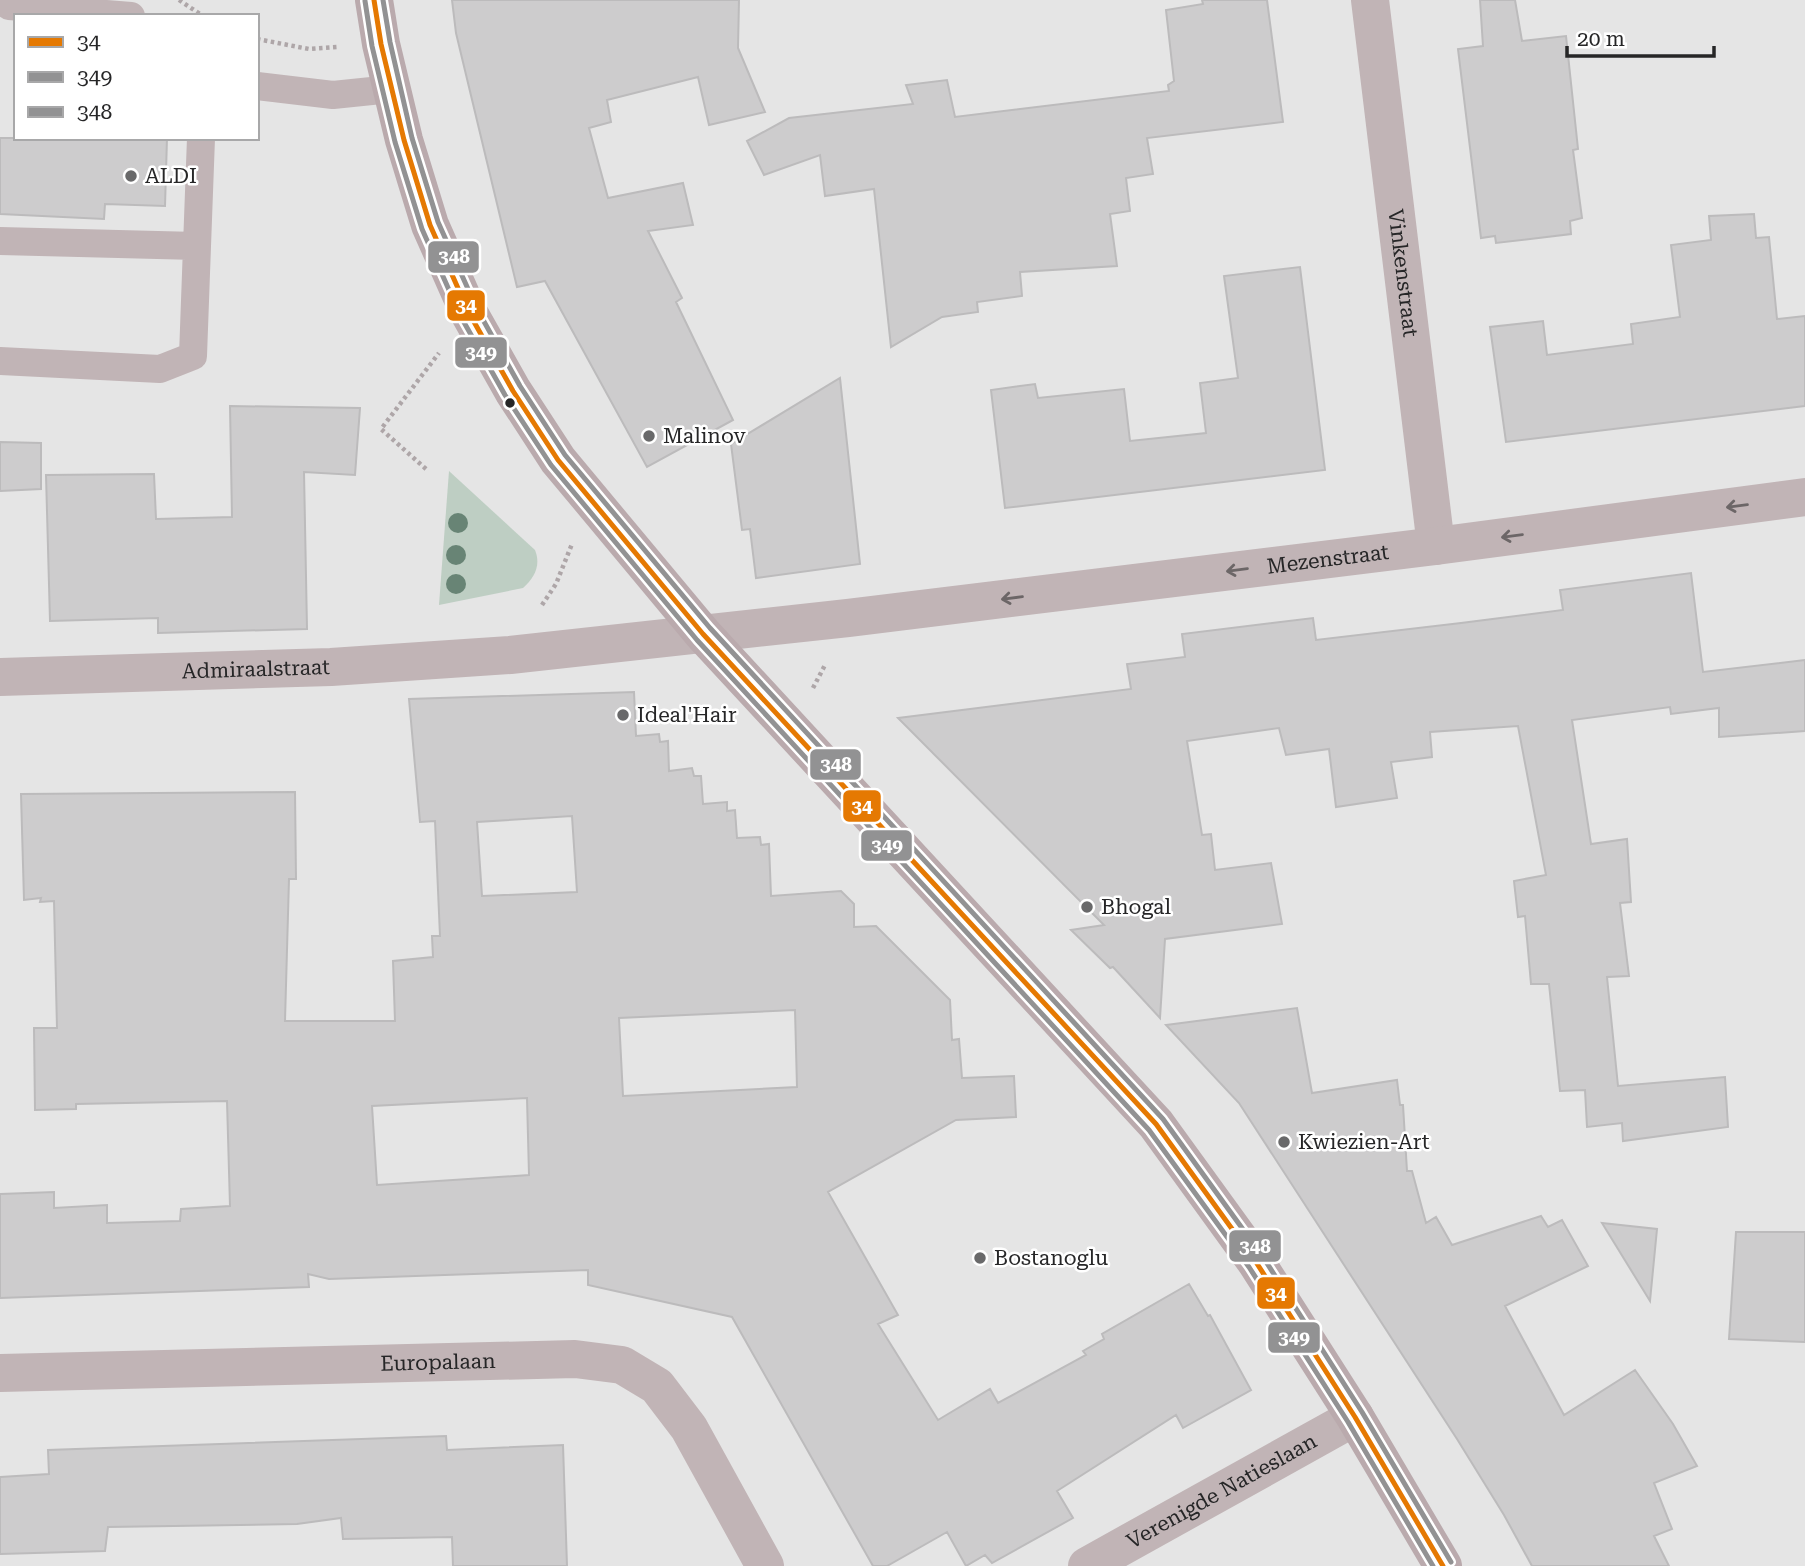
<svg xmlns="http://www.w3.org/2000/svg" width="1805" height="1566" viewBox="0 0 1805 1566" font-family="'Roboto Serif',serif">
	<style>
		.green { fill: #becec3 }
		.building { fill: #cdcccd; stroke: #bcbbbc; stroke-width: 2; fill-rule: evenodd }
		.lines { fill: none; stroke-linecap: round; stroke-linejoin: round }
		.path { stroke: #aea6a8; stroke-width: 4.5; stroke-dasharray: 3.5 3.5; stroke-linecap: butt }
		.lane { stroke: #c1b4b6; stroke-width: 28 }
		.street { stroke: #c1b4b6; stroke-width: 38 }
		.secondary { stroke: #baaaad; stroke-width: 38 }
		.bus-1-casing { stroke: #fff; stroke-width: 10 }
		.bus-2-casing { stroke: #fff; stroke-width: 10 }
		.bus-3-casing { stroke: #fff; stroke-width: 10 }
		.bus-1 { stroke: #e57902; stroke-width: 5 }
		.bus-2 { stroke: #929293; stroke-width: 5 }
		.bus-3 { stroke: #929293; stroke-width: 5 }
		.tree { fill: #688475 }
		.oneway { stroke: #6c6667 }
		.poi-dot { fill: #69696a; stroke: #fff; stroke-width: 2.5 }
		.bus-dot { fill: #262627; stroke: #fff; stroke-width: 2.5 }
		.labels { text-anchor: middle; stroke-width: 5; stroke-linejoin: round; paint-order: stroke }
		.poi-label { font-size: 21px; fill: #262627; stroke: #fff; text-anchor: start }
		.street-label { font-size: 21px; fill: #262627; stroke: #fff }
		.line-badge { stroke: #fff; stroke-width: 2.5 }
		.badge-label { font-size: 19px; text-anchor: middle; font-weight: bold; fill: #fff }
	</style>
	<rect width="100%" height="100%" fill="#e5e5e5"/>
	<path class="green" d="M449 471 535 550C541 565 535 577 523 588L439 605Z"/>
	<path class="building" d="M452 0H739L738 48 765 112 709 125 698 77 607 100 611 122 589 128 608 198 683 183 693 225 648 231 682 298 676 302 733 420 647 467 545 281 517 287 456 33Z
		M1202 0H1267L1283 122 1147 138 1153 174 1126 178 1130 211 1110 214 1117 266 1020 272 1022 296 977 302 978 312 942 317 891 347 874 189 825 196 820 155 764 175 747 141 789 118 913 104 906 85 947 80 955 117 1169 91 1168 85 1174 81 1166 10 1203 4Z
		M1480 0H1515L1522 41 1566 36 1578 149 1573 150 1582 218 1570 221 1571 234 1496 243 1495 236 1481 238 1458 49 1483 46Z
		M0 138H167L165 206 105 204 104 219 0 214Z
		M1754 214 1756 238 1769 237 1777 319 1805 316V406L1506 442 1490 327 1543 321 1547 355 1633 344 1631 324 1680 317 1671 245 1711 240 1709 216Z
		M1300 267 1325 470 1005 508 991 390 1035 384 1038 398 1124 389 1130 441 1206 433 1200 383 1238 378 1224 276Z
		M840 378 860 564 756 578 750 529 742 530 731 444Z
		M230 406 360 408 355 475 304 472 307 629 158 633V618L50 621 46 475 154 474 156 519 232 517Z
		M0 442 41 443V489L0 491Z
		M1691 573 1703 672 1805 660V731L1719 737V708L1671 714 1670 707 1572 720 1591 844 1627 839 1631 902 1620 903 1629 976 1607 977 1618 1086 1725 1077 1728 1127 1623 1141 1622 1123 1587 1127 1585 1090 1560 1091 1549 984H1531L1525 916 1518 917 1514 881 1546 875 1518 726 1430 732 1432 757 1391 762 1397 798 1336 807 1329 749 1286 755 1279 728 1187 741 1202 835 1211 834 1215 870 1271 863 1282 924 1165 939 1160 1018 1113 967 1110 968 1071 930 1104 925 898 718 1131 689 1127 664 1185 657 1182 634 1313 618 1316 640 1461 623 1563 610 1560 590Z
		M634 692 636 736 659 734 660 742 668 741 669 771 692 768 694 776H701L703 804 727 802V811L735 810 737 838 760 837 761 845 769 844 771 896 841 891 854 904V927L876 926 950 1000 952 1040 959 1039 962 1078 1014 1076 1016 1117 956 1120 828 1192 898 1315 878 1324 938 1420 990 1389 998 1403 1086 1355 1083 1351 1104 1339 1102 1334 1189 1284 1208 1316 1210 1315 1251 1390 1183 1428 1176 1415 1057 1491 1073 1518 992 1563 985 1555 966 1566 947 1532 887 1566H873L732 1317 588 1285V1270L329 1279 308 1274 309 1287 0 1298V1194L54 1192V1208L107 1205V1223L180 1221 181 1209 230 1206 227 1101 76 1104V1109L35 1110 34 1028H57L54 901 40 902 41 898 24 900 21 794 295 792 296 879H289L285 1021H395L393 961 433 957 432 936H440L435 821 420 822 409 699ZM572 816 577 892 482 896 477 822ZM795 1010 797 1087 623 1096 619 1018ZM527 1098 529 1175 377 1185 372 1106Z
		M1297 1008 1312 1093 1397 1080 1400 1105H1403L1407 1171H1412L1426 1223 1436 1217 1452 1245 1541 1216 1548 1227 1562 1220 1588 1266 1505 1306 1564 1415 1635 1370 1673 1424 1697 1466 1654 1483 1672 1529 1654 1536 1669 1566H1532L1504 1515 1457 1439 1239 1103 1166 1025Z
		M1602 1223 1657 1229 1650 1301Z
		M1736 1232H1805V1342L1729 1339Z
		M446 1436 447 1450 563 1445 567 1566H453L452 1537 343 1539 341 1518 297 1524 108 1527 105 1551 0 1554V1477L49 1474 48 1450Z"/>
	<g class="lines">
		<path class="path" d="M179 0 203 16
			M257 39 309 49 338 47
			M426 469 381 429 439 353
			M542 605 556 584 572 544
			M813 688 825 665"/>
		<path class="lane" d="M9 6 131 16
			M257 86 333 95 391 89
			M0 241 197 246 193 356 160 369 0 361
			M197 246 201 138"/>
		<g class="street">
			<path id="s1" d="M1370 0 1436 546"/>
			<path id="s2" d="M0 677 331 667 510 655 848 618 1436 546 1805 497"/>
			<path id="s3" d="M0 1373 575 1359 622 1365 657 1386 689 1428 765 1566"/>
			<path id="s4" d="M1087 1566 1355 1417"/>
		</g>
		<path class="secondary" d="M374 0 381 44 404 140 430 225 469 313 513 391 558 460 703 634 1156 1124 1256 1262 1355 1417 1443 1566"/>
		<defs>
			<path id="bus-1" d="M374 0 381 44 404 140 430 225 469 313 513 391 558 460 703 634 1156 1124 1256 1262 1355 1417 1443 1566"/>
			<path id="bus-2" d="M365 1 372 46 395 142 422 229 461 317 505 395 551 465 697 640 1149 1130 1249 1267 1348 1422 1433 1566"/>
			<path id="bus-3" d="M383 0 390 42 412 138 438 222 477 309 520 386 565 455 710 628 1163 1119 1263 1257 1362 1412 1451 1562"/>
		</defs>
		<use href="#bus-1" class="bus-1-casing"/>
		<use href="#bus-2" class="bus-2-casing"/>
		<use href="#bus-3" class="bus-3-casing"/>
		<use href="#bus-1" class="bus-1"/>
		<use href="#bus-2" class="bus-2"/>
		<use href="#bus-3" class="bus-3"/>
	</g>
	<g class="tree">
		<circle cx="458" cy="523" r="10"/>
		<circle cx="456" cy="555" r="10"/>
		<circle cx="456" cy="584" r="10"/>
	</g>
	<defs><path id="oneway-shaft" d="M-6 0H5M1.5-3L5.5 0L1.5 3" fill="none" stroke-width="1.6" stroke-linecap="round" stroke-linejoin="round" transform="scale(1.75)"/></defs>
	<g class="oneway">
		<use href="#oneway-shaft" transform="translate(1737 506) rotate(173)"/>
		<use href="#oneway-shaft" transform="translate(1512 536) rotate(173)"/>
		<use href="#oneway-shaft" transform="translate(1237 570) rotate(173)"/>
		<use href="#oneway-shaft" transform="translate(1012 598) rotate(173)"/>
	</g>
	<g class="poi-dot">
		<circle cx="131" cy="176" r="7"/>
		<circle cx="649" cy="436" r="7"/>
		<circle cx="623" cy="715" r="7"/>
		<circle cx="1087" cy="907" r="7"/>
		<circle cx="1284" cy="1142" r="7"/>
		<circle cx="980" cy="1258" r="7"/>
	</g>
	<circle class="bus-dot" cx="510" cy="403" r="6"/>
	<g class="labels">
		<g class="poi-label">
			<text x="145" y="183">ALDI</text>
			<text x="663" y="443">Malinov</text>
			<text x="637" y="722">Ideal'Hair</text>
			<text x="1101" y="914">Bhogal</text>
			<text x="1298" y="1149">Kwiezien-Art</text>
			<text x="994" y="1265">Bostanoglu</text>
		</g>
		<g class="street-label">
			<text dy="7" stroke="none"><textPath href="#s1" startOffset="275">Vinkenstraat</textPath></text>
			<text dy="7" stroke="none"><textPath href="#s2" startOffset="1334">Mezenstraat</textPath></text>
			<text dy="7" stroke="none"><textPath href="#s2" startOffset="256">Admiraalstraat</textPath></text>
			<text dy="7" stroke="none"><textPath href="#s3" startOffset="438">Europalaan</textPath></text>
			<text dy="7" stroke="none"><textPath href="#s4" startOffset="154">Verenigde Natieslaan</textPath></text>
		</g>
	</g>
	<g class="line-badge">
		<rect x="427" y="240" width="53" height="34" rx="7" fill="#929293"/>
		<rect x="446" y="289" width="40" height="33" rx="7" fill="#e57902"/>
		<rect x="454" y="336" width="54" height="33" rx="7" fill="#929293"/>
		<rect x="809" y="748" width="53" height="33" rx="7" fill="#929293"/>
		<rect x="842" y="789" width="40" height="34" rx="7" fill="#e57902"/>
		<rect x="860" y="829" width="53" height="33" rx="7" fill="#929293"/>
		<rect x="1228" y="1229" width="54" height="34" rx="7" fill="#929293"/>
		<rect x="1256" y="1276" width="40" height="34" rx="7" fill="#e57902"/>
		<rect x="1267" y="1321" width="54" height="33" rx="7" fill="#929293"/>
	</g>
	<g class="badge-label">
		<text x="454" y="263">348</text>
		<text x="466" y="312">34</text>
		<text x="481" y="359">349</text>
		<text x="836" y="771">348</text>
		<text x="862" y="813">34</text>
		<text x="887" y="852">349</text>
		<text x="1255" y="1253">348</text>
		<text x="1276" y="1300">34</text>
		<text x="1294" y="1344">349</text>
	</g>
	<rect x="14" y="14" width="245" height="126" fill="#ffffff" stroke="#a8a8a9" stroke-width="2"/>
	<rect x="28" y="37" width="35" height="10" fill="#e57902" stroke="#a8a8a9" stroke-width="2"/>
	<text x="77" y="49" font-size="21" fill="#262627">34</text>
	<rect x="28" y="72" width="35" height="10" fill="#929293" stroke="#a8a8a9" stroke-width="2"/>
	<text x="77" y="84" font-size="21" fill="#262627">349</text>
	<rect x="28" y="107" width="35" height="10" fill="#929293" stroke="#a8a8a9" stroke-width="2"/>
	<text x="77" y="119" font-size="21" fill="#262627">348</text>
	<path d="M1567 46v10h147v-10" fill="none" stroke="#262627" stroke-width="3.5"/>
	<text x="1577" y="46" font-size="21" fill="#262627" stroke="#ffffff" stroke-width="5" paint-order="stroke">20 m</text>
</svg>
